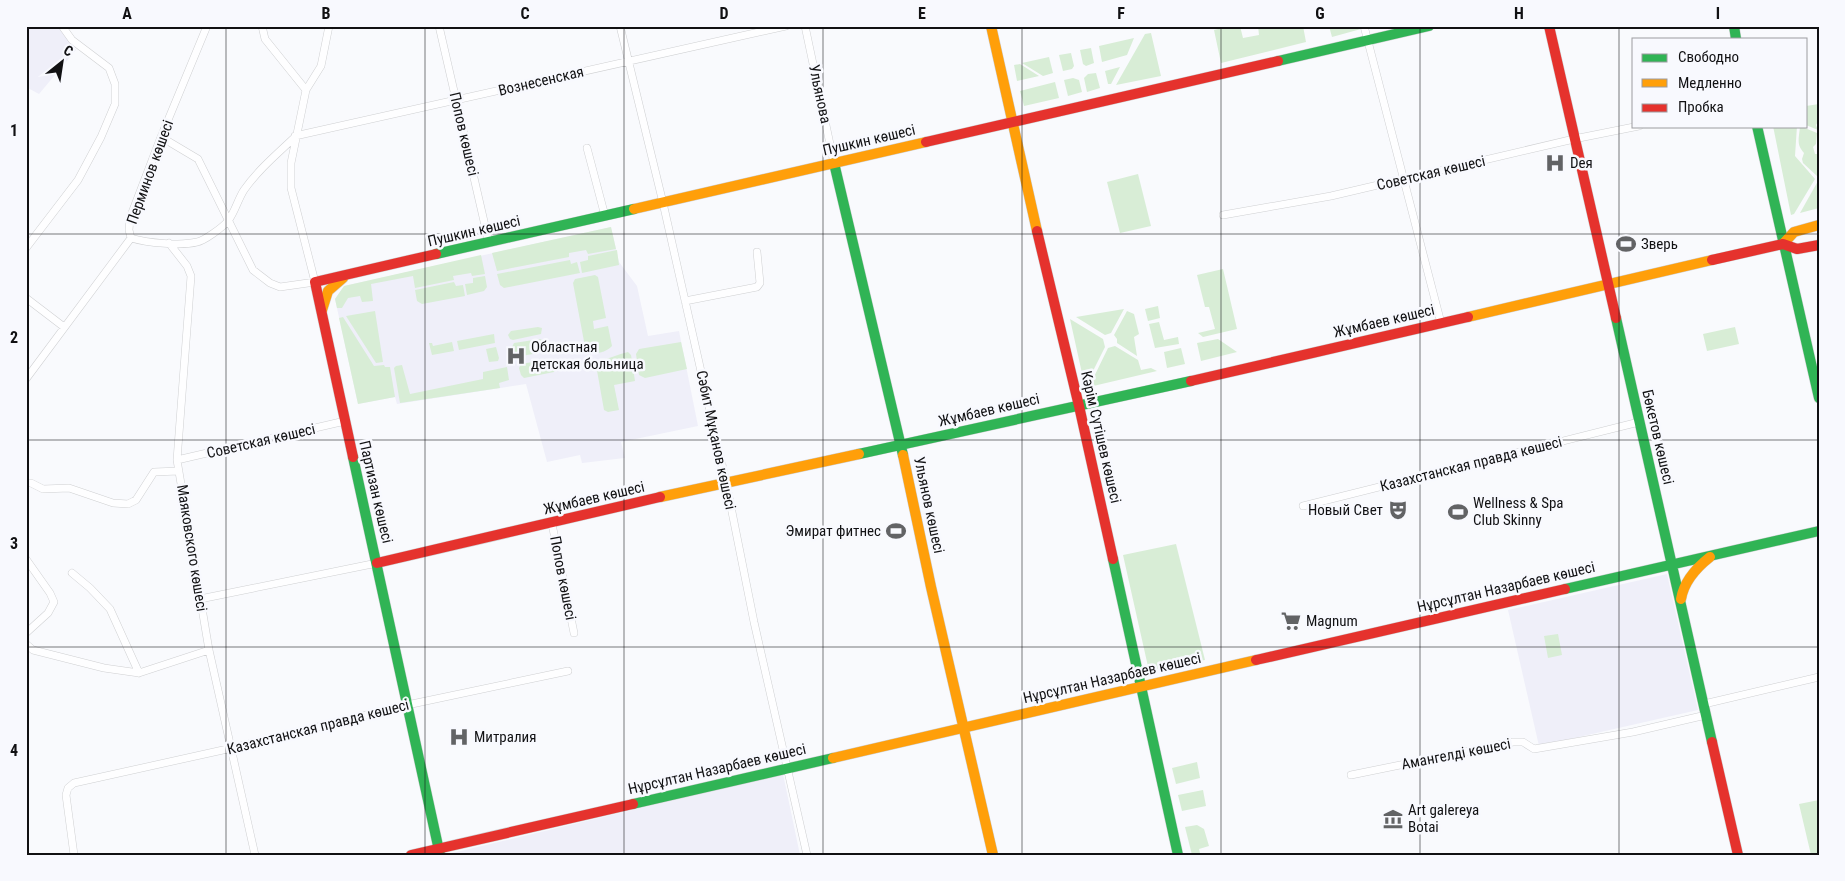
<svg xmlns="http://www.w3.org/2000/svg" width="1845" height="881" viewBox="0 0 1845 881" font-family="'Roboto Condensed',sans-serif">
	<style>
		.built { fill: #efeff9 }
		.green { fill: #d8edd6 }
		.lines { fill: none; stroke-linecap: round; stroke-linejoin: round }
		.street-casing { stroke: #cfd0d2; stroke-width: 8 }
		.fast-casing { stroke: #cfd0d2; stroke-width: 11 }
		.slow-casing { stroke: #cfd0d2; stroke-width: 11 }
		.jam-casing { stroke: #cfd0d2; stroke-width: 11 }
		.street { stroke: #fefeff; stroke-width: 7 }
		.fast { stroke: #30b455; stroke-width: 10 }
		.slow { stroke: #ff9f0a; stroke-width: 10 }
		.jam { stroke: #e5322d; stroke-width: 10 }
		.grid { fill: none; stroke: #111113; stroke-width: 1; stroke-opacity: 0.55 }
		.labels { text-anchor: middle; stroke-width: 5; stroke-linejoin: round; paint-order: stroke }
		.street-label { font-size: 15px; fill: #111113; stroke: #f8f9fe }
		.poi-label { font-size: 15px; fill: #111113; stroke: #f8f9fe; text-anchor: start }
		.neatline { fill: none; stroke: #111113; stroke-width: 2 }
		.grid-label { font-size: 16px; text-anchor: middle; font-weight: bold; fill: #111113 }
	</style>
	<rect width="100%" height="100%" fill="#f9fafd"/>
	<path class="built" d="M26 26H57L76 50 39 94 26 87Z
		M611 227 619 262 637 286 648 336 679 331 698 426 621 442 625 458 582 463 580 455 547 462 526 384 397 404 395 397 358 404 335 299 344 286Z
		M1667 574 1698 710 1539 746 1508 610Z
		M783 774 800 855H448V854Z"/>
	<path class="green" d="M1231 26H1240L1243 38 1259 35 1258 26H1303L1306 42 1221 63 1214 30Z
		M1329 26H1361V29L1332 37Z
		M1151 33 1161 76 1116 85 1145 34Z
		M1134 38 1127 55 1102 62 1099 46Z
		M1091 48 1094 63 1086 66 1083 64 1080 50Z
		M1071 53 1074 66 1072 69 1063 71 1059 55Z
		M1049 57 1053 73 1043 76 1022 63Z
		M1020 64 1039 76 1017 81 1014 65Z
		M1120 67 1111 84H1108L1105 71Z
		M1096 73 1100 88 1087 92 1084 78 1088 74Z
		M1073 78 1079 80 1082 92 1068 96 1064 80Z
		M1055 82 1059 98 1024 106 1020 91Z
		M1819 104V120L1816 125 1818 130 1806 125V106Z
		M1773 126H1797L1795 156 1815 179 1794 214 1791 215Z
		M1800 126 1817 133 1816 144 1813 147 1815 154H1819V173L1817 176 1803 163 1802 159 1804 153C1796 144 1799 139 1800 126Z
		M1138 174 1151 226 1120 233 1107 182Z
		M1818 181 1819 208 1800 213Z
		M611 227 616 249 588 254 586 250 569 253V257L497 271 492 253Z
		M617 250 619 265 582 273 580 262 588 260V256Z
		M481 255 485 274 472 276 471 273 453 276 454 280 415 288 413 276 371 284 373 301 362 302 360 296 348 298 342 308H337L335 299 344 286Z
		M570 260 571 264 577 262 580 273 504 288 500 285 497 274Z
		M1223 269 1237 329 1203 337 1198 333 1215 329 1209 307H1205L1197 275Z
		M595 275 598 277 606 318 593 321 594 329 608 326 612 346C607 352 593 356 586 352L573 283 575 279Z
		M485 276 487 287 484 291 467 295 465 284 473 283V278Z
		M454 282 456 286 463 285 465 296 422 304 417 301 415 290Z
		M1158 306 1160 318 1148 321 1145 309Z
		M1124 309 1111 333 1105 335 1076 317Z
		M375 311 383 362 376 363 346 316Z
		M1127 311 1134 314 1139 334 1134 337 1137 356 1117 343V339L1114 335Z
		M343 317 374 366 384 365 385 367H390L395 397 358 404 339 318Z
		M1070 319 1103 339 1105 347 1085 387Z
		M1159 322 1164 340 1178 337 1179 344 1155 348 1149 324Z
		M538 327 542 328 541 334 513 340 510 339 508 335 511 331Z
		M1735 327 1739 344 1707 351 1703 334Z
		M494 334 495 343 459 350 457 341Z
		M540 339 544 341 546 348 544 352 516 357 513 355 512 347 514 343Z
		M1218 339 1237 352 1201 361 1197 343Z
		M452 342 454 351 432 355 429 343H432L433 346Z
		M681 342 687 369 645 378 639 375 636 354 639 349Z
		M1115 346 1138 360 1141 370 1151 368 1157 371 1089 387 1108 348Z
		M496 347 499 358 498 361 489 362 486 349Z
		M1181 348 1185 364 1167 368 1164 352Z
		M628 352 631 355 635 381 614 385 619 410 608 412 604 410 596 365 599 361C609 359 618 354 628 352Z
		M550 359 554 361 556 368 554 372 524 378 521 375 519 368 521 364Z
		M402 365 410 394 483 379V372L507 367 509 380 499 383 500 388 400 403 394 368 396 366Z
		M1176 544 1205 660 1149 671 1123 555Z
		M1558 634 1562 655 1548 658 1544 636Z
		M1197 762 1200 778 1176 784 1172 768Z
		M1203 790 1206 806 1182 811 1178 795Z
		M1819 800V855H1811L1799 804Z
		M1197 825 1204 829 1209 846 1199 849 1200 853 1192 855 1185 827Z"/>
	<g class="lines">
		<defs>
			<path id="street" d="M262 26 265 39 306 90
				M439 26 489 243
				M620 26 663 203 726 482 754 622 807 855
				M805 26 834 163
				M1364 26 1441 323
				M295 136 786 26
				M161 137 198 159 253 270 270 283 280 287 315 282 291 188V163L306 90 321 66 329 26
				M587 148 605 216
				M1223 215 1331 196 1574 139 1639 126
				M131 238C147 243 181 246 197 242 204 241 223 227 228 221 235 212 238 199 244 190 258 170 277 154 295 137
				M169 243 187 266 191 276 177 460 209 650 255 855
				M26 248 78 180 101 137 115 104V84L109 68 72 40 62 26
				M26 298 64 327
				M685 301 757 287 760 283 757 252
				M26 379 131 238 129 230 130 218 161 137 207 26
				M177 460 345 421
				M26 483H31L43 489 69 488 113 503 128 504 136 500 154 472 179 471
				M1303 506 1639 422
				M552 524 574 633
				M26 559 50 593 54 602 48 613 26 633
				M72 573 90 588 110 609 139 673
				M200 599 377 563
				M26 644 33 650 104 668 139 673 209 650
				M1704 704 1819 677
				M1351 775 1513 742H1523L1534 749 1633 732 1706 715
				M74 855 66 795 68 788 74 783 232 748 407 705 568 671"/>
			<path id="fast" d="M1734 26 1736 39
				M1278 61 1429 26
				M1757 126 1819 398
				M834 163 903 455
				M436 254 634 209
				M1616 318 1712 742
				M859 454 1191 381
				M353 457 440 855
				M1113 559 1178 855
				M1565 589 1819 531
				M633 804 833 758"/>
			<path id="slow" d="M991 26 1037 231
				M634 209 926 142
				M1783 244 1794 232 1819 225
				M322 310 328 291 343 278
				M1468 317 1712 260
				M903 455 931 587 993 855
				M660 497 859 454
				M1681 599C1684 581 1696 568 1710 557
				M833 758 1256 660"/>
			<path id="jam" d="M1549 26 1616 318
				M926 142 1278 61
				M1037 231 1079 406 1113 559
				M1712 260 1783 244 1797 249 1819 245
				M1191 381 1468 317
				M353 457 315 282 436 254
				M377 563 660 497
				M1256 660 1565 589
				M1712 742 1738 855
				M411 855 633 804"/>
		</defs>
		<use href="#street" class="street-casing"/>
		<use href="#fast" class="fast-casing"/>
		<use href="#slow" class="slow-casing"/>
		<use href="#jam" class="jam-casing"/>
		<use href="#street" class="street"/>
		<use href="#fast" class="fast"/>
		<use href="#slow" class="slow"/>
		<use href="#jam" class="jam"/>
	</g>
	<path class="grid" d="M226 26V855M425 26V855M624 26V855M823 26V855M1022 26V855M1221 26V855M1420 26V855M1619 26V855M26 234H1819M26 440H1819M26 647H1819"/>
	<defs>
		<symbol id="hospital-bare" viewBox="-9 -9 18 18"><path d="M-5-5h3v3.5h4V-5h3V5h-3V1.5h-4V5h-3Z" fill="#626365" stroke="#f8f9fe" stroke-width="2.5" paint-order="stroke"/></symbol>
		<symbol id="stadium-bare" viewBox="-9 -9 18 18"><path d="M0-5a6.5 5 0 1 0 0 10a6.5 5 0 1 0 0-10ZM-3.5-1.8h7v3.6h-7Z" fill="#626365" stroke="#f8f9fe" stroke-width="2.5" paint-order="stroke"/></symbol>
		<symbol id="theatre-bare" viewBox="-9 -9 18 18"><path d="M-5-5.5Q0-4 5-5.5V0Q5 5 0 6Q-5 5-5 0ZM-3.3-2.5H-1v1.5H-3.3ZM1-2.5H3.3v1.5H1ZM-2.8 1Q0 5.5 2.8 1Z" fill="#626365" stroke="#f8f9fe" stroke-width="2.5" paint-order="stroke"/></symbol>
		<symbol id="supermarket-bare" viewBox="-9 -9 18 18"><path d="M-6-5.5h2.5l.6 2H6L4.5 2H-2.5L-4.4-4H-6ZM-1.5 3.2a1.3 1.3 0 1 0 .1 0ZM3 3.2a1.3 1.3 0 1 0 .1 0Z" fill="#626365" stroke="#f8f9fe" stroke-width="2.5" paint-order="stroke"/></symbol>
		<symbol id="museum-bare" viewBox="-9 -9 18 18"><path d="M0-6L6-3V-2H-6V-3ZM-5-1h2V3h-2ZM-1-1h2V3h-2ZM3-1h2V3H3ZM-6 4H6V6H-6Z" fill="#626365" stroke="#f8f9fe" stroke-width="2.5" paint-order="stroke"/></symbol>
	</defs>
	<g fill-rule="evenodd">
		<use href="#hospital-bare" x="1541" y="149" width="28" height="28"/>
		<use href="#stadium-bare" x="1612" y="230" width="28" height="28"/>
		<use href="#hospital-bare" x="502" y="342" width="28" height="28"/>
		<use href="#theatre-bare" x="1384" y="496" width="28" height="28"/>
		<use href="#stadium-bare" x="1444" y="498" width="28" height="28"/>
		<use href="#stadium-bare" x="882" y="517" width="28" height="28"/>
		<use href="#supermarket-bare" x="1277" y="607" width="28" height="28"/>
		<use href="#hospital-bare" x="445" y="723" width="28" height="28"/>
		<use href="#museum-bare" x="1379" y="805" width="28" height="28"/>
	</g>
	<g class="labels">
		<g class="street-label">
			<text transform="translate(541 81) rotate(-13)" y="5">Вознесенская</text>
			<text transform="translate(820 94) rotate(78)" y="5">Ульянова</text>
			<text transform="translate(464 134) rotate(77)" y="5">Попов көшесі</text>
			<text transform="translate(869 140) rotate(-13)" y="5">Пушкин көшесі</text>
			<text transform="translate(150 172) rotate(-70)" y="5">Перминов көшесі</text>
			<text transform="translate(1431 173) rotate(-13)" y="5">Советская көшесі</text>
			<text transform="translate(474 231) rotate(-13)" y="5">Пушкин көшесі</text>
			<text transform="translate(1384 321) rotate(-13)" y="5">Жұмбаев көшесі</text>
			<text transform="translate(989 410) rotate(-13)" y="5">Жұмбаев көшесі</text>
			<text transform="translate(1101 437) rotate(77)" y="5">Кәрім Сүтішев көшесі</text>
			<text transform="translate(1658 437) rotate(77)" y="5">Бөкетов көшесі</text>
			<text transform="translate(716 440) rotate(78)" y="5">Сәбит Мұқанов көшесі</text>
			<text transform="translate(261 441) rotate(-13)" y="5">Советская көшесі</text>
			<text transform="translate(1471 464) rotate(-14)" y="5">Казахстанская правда көшесі</text>
			<text transform="translate(376 492) rotate(77)" y="5">Партизан көшесі</text>
			<text transform="translate(594 498) rotate(-13)" y="5">Жұмбаев көшесі</text>
			<text transform="translate(929 505) rotate(78)" y="5">Ульянов көшесі</text>
			<text transform="translate(192 548) rotate(81)" y="5">Маяковского көшесі</text>
			<text transform="translate(563 578) rotate(79)" y="5">Попов көшесі</text>
			<text transform="translate(1506 587) rotate(-13)" y="5">Нұрсұлтан Назарбаев көшесі</text>
			<text transform="translate(1112 678) rotate(-13)" y="5">Нұрсұлтан Назарбаев көшесі</text>
			<text transform="translate(318 727) rotate(-14)" y="5">Казахстанская правда көшесі</text>
			<text transform="translate(1456 754) rotate(-11)" y="5">Амангелді көшесі</text>
			<text transform="translate(717 769) rotate(-13)" y="5">Нұрсұлтан Назарбаев көшесі</text>
		</g>
		<g class="poi-label">
			<text x="1570" y="168">Deя</text>
			<text x="1641" y="249">Зверь</text>
			<text x="531" y="352">Областная<tspan x="531" dy="17">детская больница</tspan></text>
			<text x="1473" y="508">Wellness &amp; Spa<tspan x="1473" dy="17">Club Skinny</tspan></text>
			<text x="1383" y="515" text-anchor="end">Новый Свет</text>
			<text x="881" y="536" text-anchor="end">Эмират фитнес</text>
			<text x="1306" y="626">Magnum</text>
			<text x="474" y="742">Митралия</text>
			<text x="1408" y="815">Art galereya<tspan x="1408" dy="17">Botai</tspan></text>
		</g>
	</g>
	<rect width="1845" height="881" fill="none" stroke="#f8f9fe" stroke-width="55"/>
	<rect x="1632" y="38" width="175" height="90" fill="#f8f9fe" stroke="#9c9ca0"/>
	<rect x="1642" y="54" width="25" height="8" fill="#30b455" stroke="#9c9ca0"/>
	<text x="1678" y="62" font-size="15" fill="#111113">Свободно</text>
	<rect x="1642" y="79" width="25" height="8" fill="#ff9f0a" stroke="#9c9ca0"/>
	<text x="1678" y="88" font-size="15" fill="#111113">Медленно</text>
	<rect x="1642" y="104" width="25" height="8" fill="#e5322d" stroke="#9c9ca0"/>
	<text x="1678" y="112" font-size="15" fill="#111113">Пробка</text>
	<g transform="translate(62 62) rotate(30)" stroke="#f8f9fe" stroke-width="4" paint-order="stroke">
	<path d="M0-4L9 19L0 12L-9 19Z" fill="#111113"/>
	<text y="-8" font-size="14" font-weight="bold" text-anchor="middle" fill="#111113">С</text>
	</g>
	<rect x="28" y="28" width="1790" height="826" class="neatline"/>
	<g class="grid-label">
		<text x="127" y="19">A</text>
		<text x="326" y="19">B</text>
		<text x="525" y="19">C</text>
		<text x="724" y="19">D</text>
		<text x="922" y="19">E</text>
		<text x="1121" y="19">F</text>
		<text x="1320" y="19">G</text>
		<text x="1519" y="19">H</text>
		<text x="1718" y="19">I</text>
		<text x="14" y="136">1</text>
		<text x="14" y="343">2</text>
		<text x="14" y="549">3</text>
		<text x="14" y="756">4</text>
	</g>
</svg>
